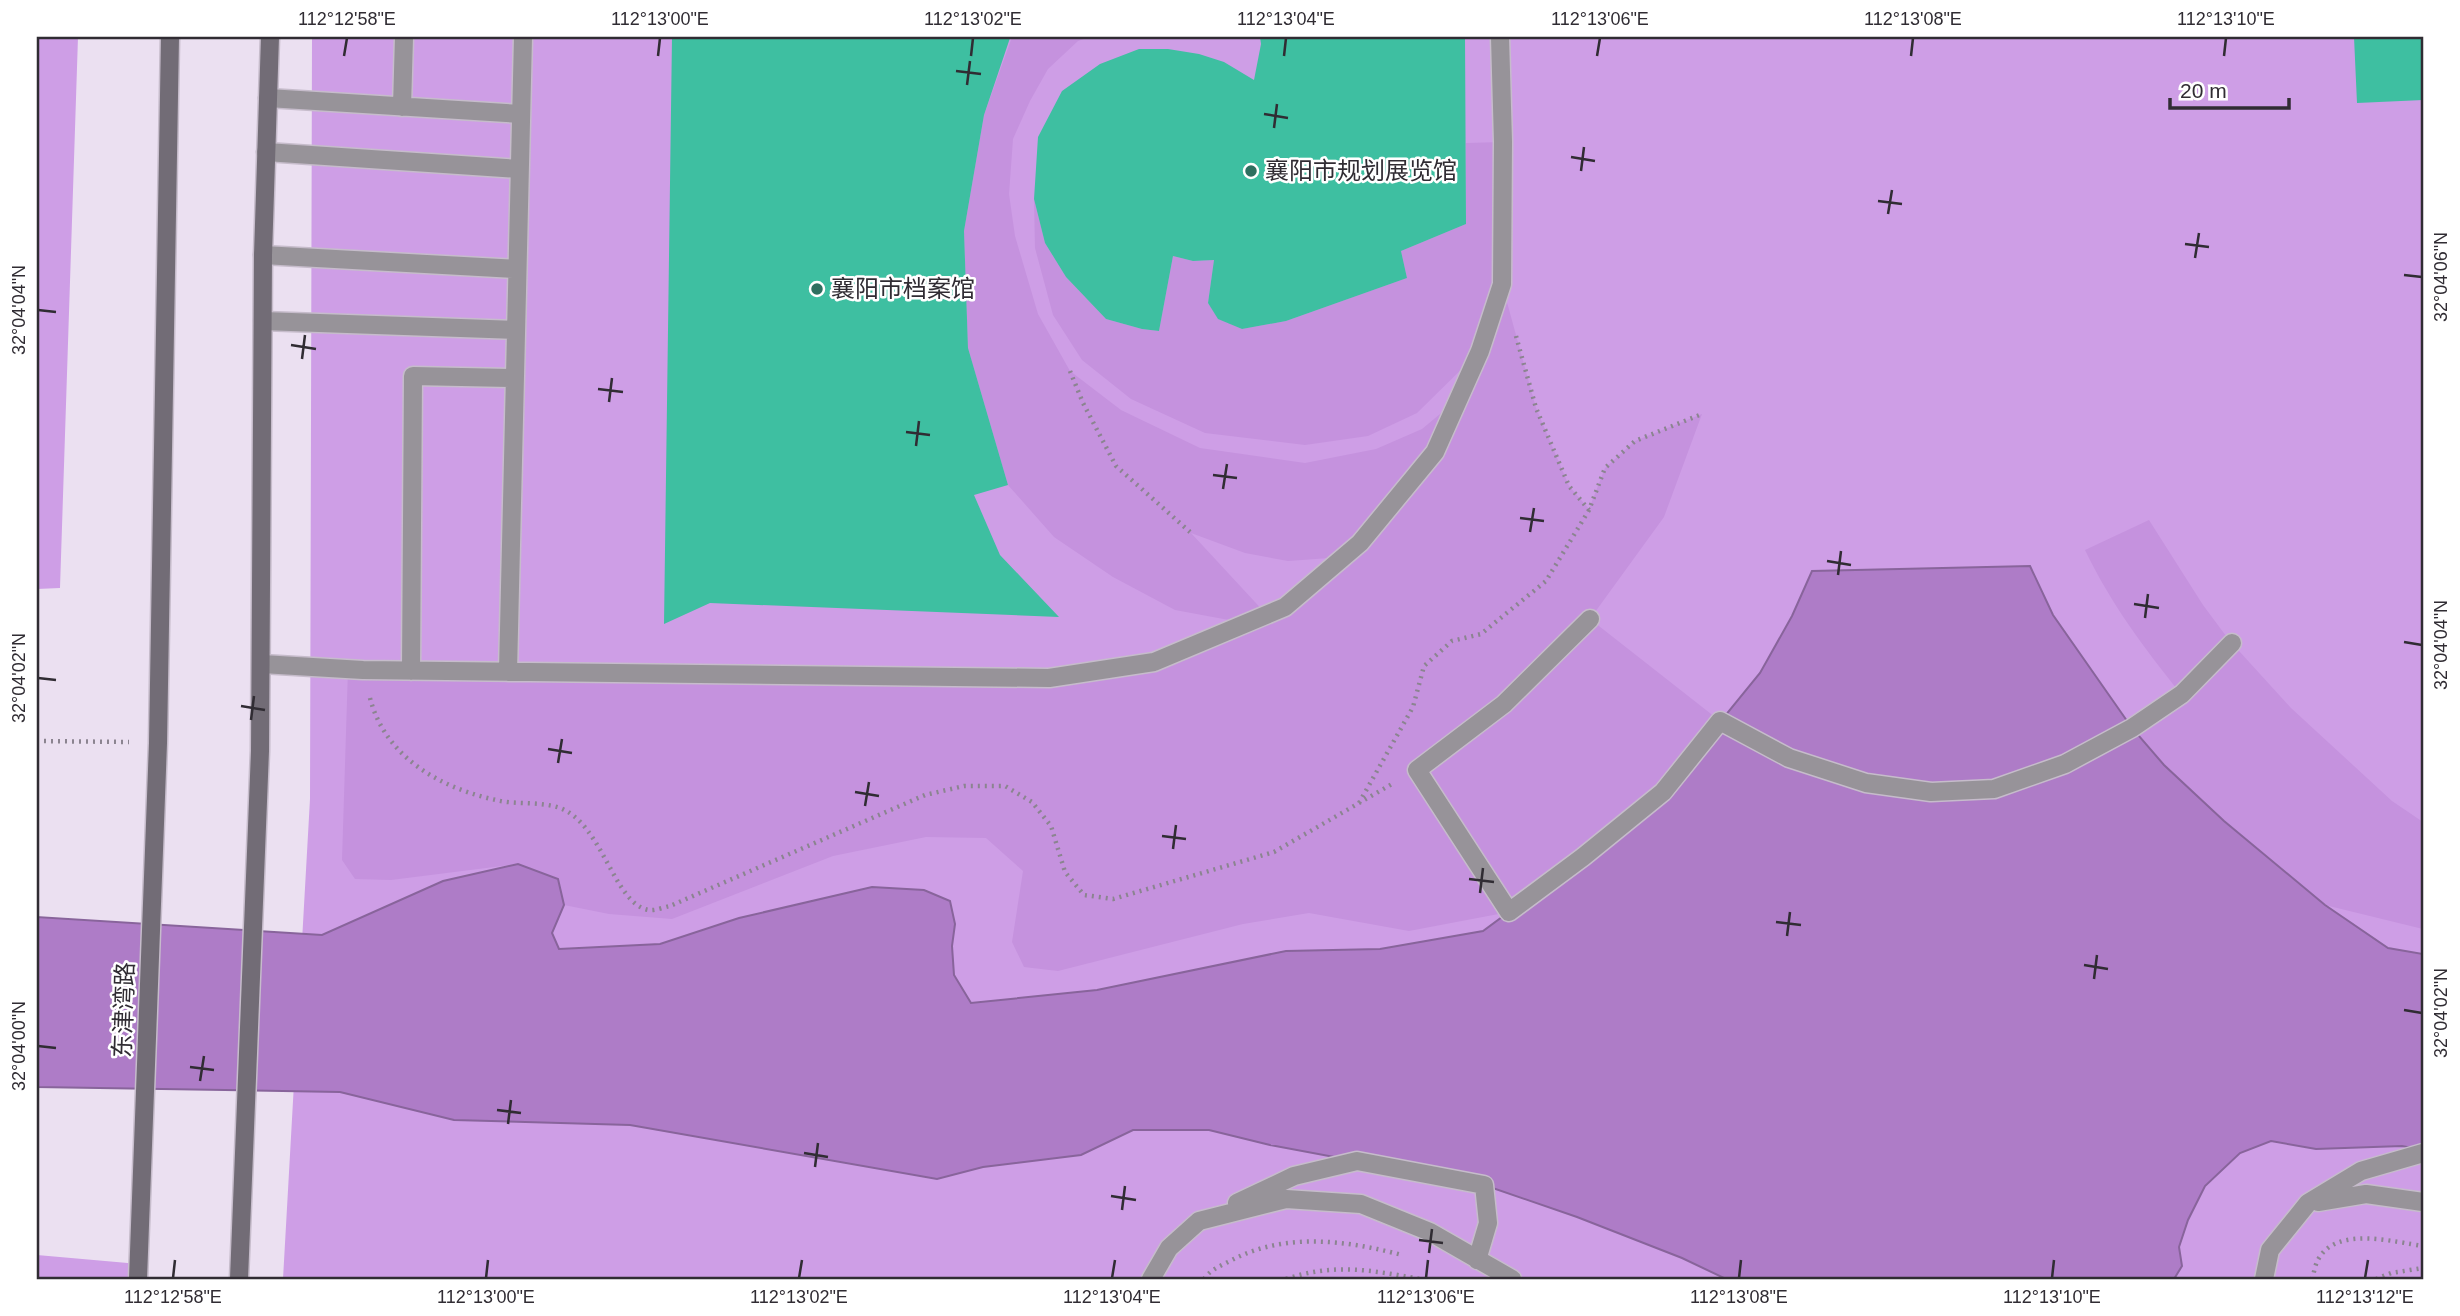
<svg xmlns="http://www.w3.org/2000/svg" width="2460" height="1316" viewBox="0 0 2460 1316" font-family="Helvetica,'Noto Sans SC',sans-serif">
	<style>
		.green { fill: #ce9ee6 }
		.forest { fill: #c592de; fill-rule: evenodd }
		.water { fill: #ae7cc7; stroke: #88649b; stroke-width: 2 }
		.building { fill: #3ebfa1 }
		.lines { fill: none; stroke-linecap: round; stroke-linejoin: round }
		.lane-casing { stroke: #c6bccb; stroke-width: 21 }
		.street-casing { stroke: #c6bccb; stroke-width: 21 }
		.secondary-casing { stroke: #c6bccb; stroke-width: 21 }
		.path { stroke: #8b8490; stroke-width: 4.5; stroke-dasharray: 2 5; stroke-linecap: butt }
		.lane { stroke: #979399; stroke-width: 18 }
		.street { stroke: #979399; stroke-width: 18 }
		.secondary { stroke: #726c76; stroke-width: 18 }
		.ticks { fill: none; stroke: #302c33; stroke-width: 2.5 }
		.poi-dot { fill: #2e6f5f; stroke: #fff; stroke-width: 2.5 }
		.labels { text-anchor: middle; stroke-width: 5; stroke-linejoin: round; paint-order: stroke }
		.poi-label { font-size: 24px; fill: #302c33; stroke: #fff; text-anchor: start }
		.street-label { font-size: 24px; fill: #302c33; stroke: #fff }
		.neatline { fill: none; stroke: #302c33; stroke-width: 2.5 }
		.ticks-label { font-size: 18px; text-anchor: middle; fill: #302c33 }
	</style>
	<rect width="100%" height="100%" fill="#ebe0f1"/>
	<path class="green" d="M37 37H78L60 588 37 589Z
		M312 37H2423V1279H283L310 799Z
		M37 1255 139 1264 138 1279H37Z"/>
	<path class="forest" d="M1012 37H1090L1078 41 1048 69 1030 101 1013 139 1009 194 1015 236 1038 314 1070 371 1121 410 1200 448 1305 463 1376 449 1422 429 1458 399 1478 353 1417 413 1368 436 1305 445 1205 433 1131 399 1082 360 1053 315 1035 248 1034 199 1045 243 1066 277 1106 319 1142 329 1159 331 1173 256 1193 261 1214 260 1208 303 1219 319 1242 329 1286 321 1407 278 1401 251 1466 224V143L1503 142 1502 284 1536 408 1569 486 1589 509 1605 468 1635 441 1702 414 1664 517 1590 619 1720 721 1663 792 1509 912 1409 931 1309 913 1243 924 1058 971 1024 967 1012 942 1023 871 986 838 926 837 833 856 672 919 609 914 564 905 558 879 518 864 391 880 355 879 342 860 348 669 1049 678 1111 669 1245 623 1175 610 1113 577 1054 537 1008 485 968 348 964 231 984 115ZM1191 533 1245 553 1288 561 1343 557 1267 615Z
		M2149 520 2203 605 2229 640 2291 708 2392 801 2423 822V929L2325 905 2224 821 2164 765 2132 728 2181 694C2144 648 2111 604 2085 550Z"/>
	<path class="water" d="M2030 566 2053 615 2132 728 2164 765 2224 821 2325 905 2388 948 2423 954V1150L2402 1146 2316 1149 2271 1141 2240 1153 2205 1186 2188 1220 2179 1247 2182 1266 2174 1279H1726L1682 1258 1577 1217 1484 1185 1270 1145 1209 1130H1133L1081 1155 983 1167 937 1179 630 1125 454 1120 340 1092 37 1087V917L322 935 443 881 518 864 558 879 564 905 552 933 559 949 660 944 739 918 872 887 924 890 950 901 955 924 952 946 954 975 971 1003 1097 990 1286 951 1380 949 1483 931 1583 857 1663 792 1760 673 1792 616 1812 571Z"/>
	<path class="building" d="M672 37 1010 38 984 115 964 231 968 348 1008 485 974 495 1000 555 1059 617 710 603 664 624Z
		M1260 37H1465L1466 224 1401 251 1407 278 1286 321 1242 329 1218 319 1208 303 1214 260 1193 261 1173 256 1159 331 1142 329 1106 319 1066 277 1045 243 1034 199 1038 137 1062 91 1100 64 1139 49H1168L1199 54 1224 62 1254 80 1261 44Z
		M2354 37H2423V100L2357 103Z"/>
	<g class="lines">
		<defs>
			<path id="lane" d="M268 98 521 114
				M402 107 404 37
				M266 152 519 169
				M263 255 517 269
				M263 321 515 330
				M262 664 363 670 1049 678 1154 662 1285 607 1360 543 1435 452 1480 351 1502 284 1503 142 1500 37
				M411 671 413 376 514 378
				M508 672 523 37"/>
			<path id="street" d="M1590 619 1504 704 1417 770 1509 912 1583 857 1663 792 1720 721 1789 758 1866 783 1931 792 1994 789 2065 764 2132 728 2182 694 2232 643
				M2318 1202 2366 1194 2423 1202
				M1237 1203 1294 1176 1357 1161 1484 1185 1488 1223 1477 1260
				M1151 1279 1169 1248 1199 1221 1286 1199 1361 1204 1430 1232 1512 1279
				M2264 1279 2270 1250 2308 1203 2361 1171 2423 1153"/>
			<path id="secondary" d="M138 1279 158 743 170 37
				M239 1279 260 751 263 255 270 37"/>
		</defs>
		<use href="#lane" class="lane-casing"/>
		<use href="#street" class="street-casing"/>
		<use href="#secondary" class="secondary-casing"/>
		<path class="path" d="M1516 336 1536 408 1569 486 1589 510
			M1070 371 1083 403 1116 466 1190 532
			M370 698C385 757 440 788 496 800 516 805 540 801 560 808 603 824 614 905 649 910 655 911 664 907 670 906L925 795 964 786H1005L1032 802 1051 826 1065 872 1084 895 1113 899 1274 852 1392 784
			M37 741 129 742
			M1359 803 1413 707 1424 666 1452 641 1481 634 1546 581 1589 510 1605 468 1635 441 1702 414
			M1204 1279C1210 1270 1220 1266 1230 1261 1284 1232 1345 1240 1402 1255
			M1286 1279C1334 1263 1371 1270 1420 1279
			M2312 1279C2314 1273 2315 1264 2319 1258 2338 1226 2394 1242 2423 1246
			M2376 1279 2391 1273 2423 1268"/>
		<use href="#lane" class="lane"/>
		<use href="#street" class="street"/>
		<use href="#secondary" class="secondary"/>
	</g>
	<path class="ticks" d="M344 56 347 38M658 56 660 38M971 56 973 38M1284 56 1286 38M1597 56 1600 38M1911 56 1913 38M2224 56 2226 38M956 71 981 74M967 85 970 61M1264 114 1288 118M1274 128 1277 104M1571 157 1595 161M1581 171 1584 147M1878 201 1902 204M1888 214 1892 190M2185 244 2209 247M2195 258 2199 233M2404 275 2422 277M38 310 56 312M291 345 316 349M302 359 305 335M598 389 623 392M609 402 612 378M906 432 930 435M916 446 919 421M1213 475 1237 478M1223 489 1227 464M1520 518 1544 521M1530 532 1534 508M1827 561 1851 565M1838 575 1841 551M2134 604 2159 608M2145 618 2148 594M2404 642 2422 645M38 678 56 680M241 706 265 710M251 720 254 696M548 749 572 753M558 763 562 739M855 792 879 796M865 806 869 782M1162 836 1186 839M1173 849 1176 825M1469 879 1494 882M1480 893 1483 868M1776 922 1801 925M1787 936 1790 912M2084 965 2108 969M2094 979 2097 955M2404 1010 2422 1013M38 1046 56 1048M190 1067 214 1070M200 1081 204 1056M497 1110 521 1113M508 1124 511 1100M804 1153 828 1157M815 1167 818 1143M1111 1196 1136 1200M1122 1210 1125 1186M1419 1240 1443 1243M1429 1253 1432 1229M173 1278 175 1260M486 1278 488 1260M799 1278 802 1260M1112 1278 1115 1260M1426 1278 1428 1260M1739 1278 1741 1260M2052 1278 2054 1260M2365 1278 2368 1260"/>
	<g class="poi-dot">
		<circle cx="1251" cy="171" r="7"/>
		<circle cx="817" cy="289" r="7"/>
	</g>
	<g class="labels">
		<g class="poi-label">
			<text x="1265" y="179">襄阳市规划展览馆</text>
			<text x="831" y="297">襄阳市档案馆</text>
		</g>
		<g class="street-label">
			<text transform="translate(124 1010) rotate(-88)" y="8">东津湾路</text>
		</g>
	</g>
	<rect width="2460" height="1316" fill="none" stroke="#ffffff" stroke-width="77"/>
	<path d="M2170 98v10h119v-10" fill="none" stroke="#302c33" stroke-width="3.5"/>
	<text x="2180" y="98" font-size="21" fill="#302c33" stroke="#ffffff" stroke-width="5" paint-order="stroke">20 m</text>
	<rect x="38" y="38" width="2384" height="1240" class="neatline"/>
	<g class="ticks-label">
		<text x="347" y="25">112°12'58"E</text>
		<text x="660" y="25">112°13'00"E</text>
		<text x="973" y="25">112°13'02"E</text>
		<text x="1286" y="25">112°13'04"E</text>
		<text x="1600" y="25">112°13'06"E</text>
		<text x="1913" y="25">112°13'08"E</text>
		<text x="2226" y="25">112°13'10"E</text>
		<text transform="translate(2441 277) rotate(-90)" y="6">32°04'06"N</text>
		<text transform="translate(19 310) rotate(-90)" y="6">32°04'04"N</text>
		<text transform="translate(2441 645) rotate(-90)" y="6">32°04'04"N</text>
		<text transform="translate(19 678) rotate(-90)" y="6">32°04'02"N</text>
		<text transform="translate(2441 1013) rotate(-90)" y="6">32°04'02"N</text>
		<text transform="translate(19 1046) rotate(-90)" y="6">32°04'00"N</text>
		<text x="173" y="1303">112°12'58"E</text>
		<text x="486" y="1303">112°13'00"E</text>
		<text x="799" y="1303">112°13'02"E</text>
		<text x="1112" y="1303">112°13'04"E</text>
		<text x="1426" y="1303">112°13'06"E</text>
		<text x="1739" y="1303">112°13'08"E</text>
		<text x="2052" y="1303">112°13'10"E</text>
		<text x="2365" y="1303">112°13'12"E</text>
	</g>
</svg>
